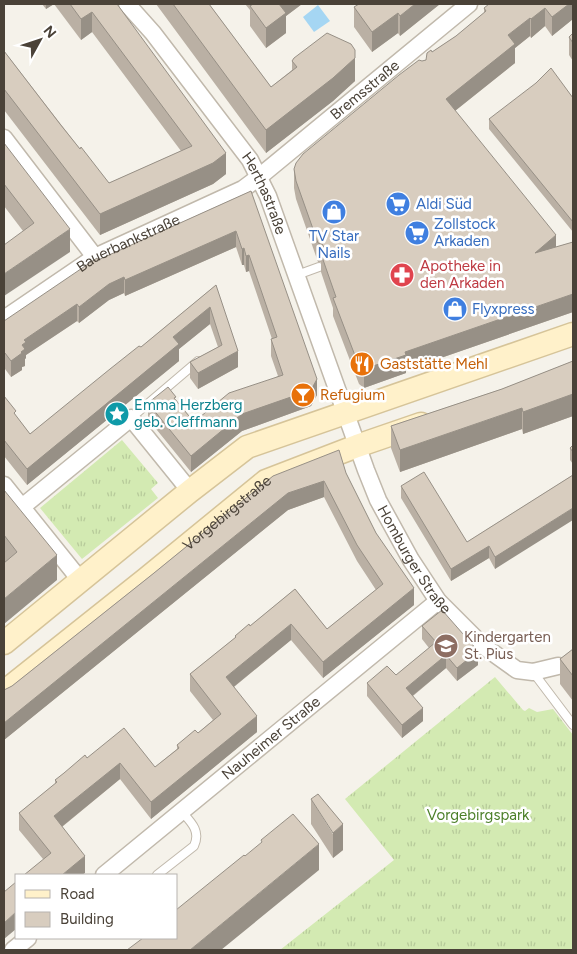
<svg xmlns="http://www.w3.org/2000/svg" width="577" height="954" viewBox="0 0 577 954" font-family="Figtree,sans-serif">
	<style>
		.grass { fill: url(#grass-tufts) }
		.water { fill: #a5d6f3 }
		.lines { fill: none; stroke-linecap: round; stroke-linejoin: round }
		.service-casing { stroke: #c1b9ac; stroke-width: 10 }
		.minor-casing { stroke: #c1b9ac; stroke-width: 19 }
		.secondary-casing { stroke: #d6c499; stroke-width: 25 }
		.service { stroke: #fff; stroke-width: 8 }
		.minor { stroke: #fff; stroke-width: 16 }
		.secondary { stroke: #fff1ca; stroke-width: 22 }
		.wall { fill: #bab0a4 }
		.shaded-wall { fill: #979086 }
		.building { fill: #d8cdbf; stroke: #979086 }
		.labels { text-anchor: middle; stroke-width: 5; stroke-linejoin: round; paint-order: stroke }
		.street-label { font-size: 15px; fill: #4a4238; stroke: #fff }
		.shop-label { font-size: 15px; fill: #366cbe; stroke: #fff; text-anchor: start }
		.health-label { font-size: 15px; fill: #be3a42; stroke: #fff; text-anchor: start }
		.food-label { font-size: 15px; fill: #c56008; stroke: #fff; text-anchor: start }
		.culture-label { font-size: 15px; fill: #0d838f; stroke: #fff; text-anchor: start }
		.education-label { font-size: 15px; fill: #785e54; stroke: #fff; text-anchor: start }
		.park-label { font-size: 15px; fill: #4b7f28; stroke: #fff }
	</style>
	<defs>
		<pattern id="grass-tufts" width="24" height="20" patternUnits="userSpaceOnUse" patternTransform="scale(1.25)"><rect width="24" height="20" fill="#d3eab2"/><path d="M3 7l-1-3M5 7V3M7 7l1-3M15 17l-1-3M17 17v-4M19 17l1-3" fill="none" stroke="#b7ca9a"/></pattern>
	</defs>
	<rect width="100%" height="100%" fill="#f5f2ea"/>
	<path class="grass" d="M122 440 158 483 151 489 158 498 82 559 40 508Z
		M495 677 523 710 525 711 529 708 537 712 553 709 573 735V950H280L394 860 345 799Z"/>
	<path class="water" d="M318 5 330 21 314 32 303 17Z"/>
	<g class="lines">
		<defs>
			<path id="service" d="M297 275 319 267
				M131 418 198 361
				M533 672 573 725
				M157 875 194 846C201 831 191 822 182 812"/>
			<g id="minor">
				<path id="s1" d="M127 4 153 33 250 160 268 196 366 470 378 500 411 560 438 601 482 645 517 670 533 672 558 666"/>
				<path d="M4 138 95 257"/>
				<path id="s2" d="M4 319 95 257 243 189 259 177 469 4"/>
				<path d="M4 485 81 581"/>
				<path d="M22 507 131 418 190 491"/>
				<path id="s3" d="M104 875 438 601"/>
				<path d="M13 950 28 938"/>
			</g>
			<g id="secondary">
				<path d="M4 643 190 491 247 447 573 334"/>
				<path id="s4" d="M4 692 146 579 266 481 357 446 421 424"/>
			</g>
		</defs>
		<use href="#service" class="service-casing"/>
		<use href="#minor" class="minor-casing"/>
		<use href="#secondary" class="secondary-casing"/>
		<use href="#service" class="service"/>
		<use href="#minor" class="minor"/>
		<use href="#secondary" class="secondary"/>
	</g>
	<path class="wall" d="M42 4H54L46 9Z
		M54 4H117L226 174 213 184 100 235 4 110V51L80 149 109 183 181 151 92 32 81 40Z
		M156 4H209L271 87 292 70V61L355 73V81L333 101 266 153Z
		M245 4H302L286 16V33L266 48 250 26V10Z
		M359 4H440L400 36 398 33 372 52 354 27V7Z
		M573 4V19L552 36 545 26 531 38 530 36 515 48V63L455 111 556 247 573 242V312L406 370V373L364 388 359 384 333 316V308L321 272V262H318L296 199 294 188V169L422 61 426 60 432 52 456 36 484 13V8Z
		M573 33V61L569 55V37Z
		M573 98V232L489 129V119Z
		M4 143 70 252 23 231 4 206Z
		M251 191 317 395 311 406 242 431 191 472 148 419V403L176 400 194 422 278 376 271 356V339H272L249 271 246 272 244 265H242L236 247 125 296 124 293 109 300 79 323 77 321 26 355V358L25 359V366L22 367V370L11 377 5 369 4 370V321L98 260Z
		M216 285 238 367 198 389 190 378V362L218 347 210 324 179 349V361L27 485 4 456V396L16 416 30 434 141 347Z
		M573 361V416L523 434 522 429 400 472 391 448V426L502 389Z
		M573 445V464L570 460V448Z
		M346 473 376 533 414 605 323 678 291 640 234 687 257 732 151 819 120 779 62 827 85 873 43 859 19 830V813L55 784V780L87 758 155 767 177 749V745L198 733 213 720 190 691V674L235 638V636L250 626 295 589 327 629 376 590 357 561 324 497 288 510 4 740V690L12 686 154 573 273 476Z
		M573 475 495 569 489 558 451 581 401 498V486L467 542Z
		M4 490 57 580 5 562 4 560Z
		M422 626 478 665 457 681 446 668 413 696 423 721 402 738 367 696V683L396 675 429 648 422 639Z
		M573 649V701L560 684V659Z
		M311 799 343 850 333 858 311 824Z"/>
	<path class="shaded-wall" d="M46 4H54L46 9Z
		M278 4H302L286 16V33L266 48V28Z
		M415 4H440L400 36V16Z
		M569 4H573V19L552 36V17Z
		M545 8V26L531 38V19Z
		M92 12V32L81 40V19Z
		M398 13V33L372 52V32Z
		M530 18V36L515 48V63L446 118V99L508 35Z
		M355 50V81L333 101 266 153V130Z
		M226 153V174L213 184 100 235V214Z
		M70 229V252L4 296V274Z
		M236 231V247L125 296V280Z
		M556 235V254L535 253Z
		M244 248V265H242V249Z
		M249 255V271L246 272V256Z
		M124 277V293L109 300 79 323V307L109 284Z
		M573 294V312L406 370V373L364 388V369L405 352Z
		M77 304V321L26 355V358L25 359V366L22 367V370L11 377V361L24 340Z
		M210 307V324L179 349V361L27 485V469L173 337Z
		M238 351V367L198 389V373Z
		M5 353V369L4 370V354Z
		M317 379V395L311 406 242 431 191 472V456L242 414Z
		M573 394V416L523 434V412Z
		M522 408V429L400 472V450Z
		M324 481V497L288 510 4 740V723L288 493Z
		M573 508V520L495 569V557Z
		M489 546V558L451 581V569Z
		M57 555V580L4 624V599Z
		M414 588V605L323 678V662Z
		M291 624V640L226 693V677Z
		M478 651V665L457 681V668Z
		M446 655V668L406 701V688Z
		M423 708V721L402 738V725Z
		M257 716V732L151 819V802Z
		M120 763V779L54 833V816Z
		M343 824V850L333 858V833Z
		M319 844V870L221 950H190Z
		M85 856V873L82 875H62Z
		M16 912V929L4 939V923Z"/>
	<path class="building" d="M70 4H117L226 153 213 163 100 214 4 89V51L60 124 80 149 81 147 109 183 192 146 92 12 81 19Z
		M173 4H209L271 87 297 67 292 61 294 58 327 33 351 44 355 50V58L333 78 266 130Z
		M253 4H279L286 13 266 28 250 6Z
		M359 4H415L400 16 398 13 372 32 354 7Z
		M489 4H569L552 17 545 8 531 19 530 18 508 35 515 44 446 99 556 235 535 253 573 242V294L405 352 406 355 364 369 359 366 333 298 336 297 321 254 324 247 322 244 318 243 296 181 294 169 296 163 303 154 399 75 419 60 422 61 426 60 427 53 431 50 432 52 456 36 486 11 484 8Z
		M573 33V43L569 37Z
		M551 68 573 98V222L489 119 536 83Z
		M4 143 70 229 4 274V245L34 223 4 184Z
		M251 191 317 379 311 390 242 414 191 456 148 403 168 387 176 397 174 398 194 422 229 393 283 375 271 339 277 337 249 255 246 256 244 248 242 249 236 231 125 280 124 277 109 284 79 307 77 304 24 340 26 342 22 345 25 349 21 352 22 353 11 361 5 353 4 354V321L97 258 98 260Z
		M216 285 238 351 198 373 190 362 222 345 210 307 173 337 179 344 27 469 4 440V396L16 411 14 413 30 434 110 369 139 346 141 347Z
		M573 361V394L523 412 522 408 400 450 391 426 502 389Z
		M573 445V452L570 448Z
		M339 450 346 473 376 533 414 588 323 662 291 624 226 677 257 716 151 802 120 763 54 816 85 856 62 875H24L51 853 19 813 57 782 55 780 64 773 85 755 87 758 124 728 155 767 179 748 177 745 195 730 198 733 221 714 190 674 236 637 235 636 249 624 250 626 295 589 327 629 383 584 357 545 324 481 288 493 4 723V690L12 686 154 573 273 476Z
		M424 472 467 542 573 475V508L495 557 489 546 451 569 401 486Z
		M4 490 57 555 4 599V563L17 552 4 535Z
		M442 610 478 651 457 668 446 655 406 688 423 708 402 725 367 683 387 666 396 675 436 642 422 626Z
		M573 649V676L560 659Z
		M318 794 343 824 333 833 311 799Z
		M293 814 319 844 190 950H127L143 938H176V910L244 855 245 856 262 842 261 840Z
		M16 882V912L4 923V892Z"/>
	<defs>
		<symbol id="supermarket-disc" viewBox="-11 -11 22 22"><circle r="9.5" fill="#3f7fe0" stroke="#fff"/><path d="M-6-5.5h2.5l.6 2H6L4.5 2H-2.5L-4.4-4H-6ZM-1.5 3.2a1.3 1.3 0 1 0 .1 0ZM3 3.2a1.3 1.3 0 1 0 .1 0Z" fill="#fff"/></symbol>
		<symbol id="shop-disc" viewBox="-11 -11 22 22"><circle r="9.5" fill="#3f7fe0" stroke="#fff"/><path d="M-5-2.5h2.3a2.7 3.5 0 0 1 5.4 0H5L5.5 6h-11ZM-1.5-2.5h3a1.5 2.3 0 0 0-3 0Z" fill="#fff"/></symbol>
		<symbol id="pharmacy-disc" viewBox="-11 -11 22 22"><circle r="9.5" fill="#e0444e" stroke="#fff"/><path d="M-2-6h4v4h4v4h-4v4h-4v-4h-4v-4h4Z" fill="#fff"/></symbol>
		<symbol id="restaurant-disc" viewBox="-11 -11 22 22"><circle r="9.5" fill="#e8710a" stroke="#fff"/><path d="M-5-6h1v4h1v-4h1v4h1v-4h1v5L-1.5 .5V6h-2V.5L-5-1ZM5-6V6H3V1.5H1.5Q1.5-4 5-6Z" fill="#fff"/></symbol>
		<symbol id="bar-disc" viewBox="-11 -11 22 22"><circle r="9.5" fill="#e8710a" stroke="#fff"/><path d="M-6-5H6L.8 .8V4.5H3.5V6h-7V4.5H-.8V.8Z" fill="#fff"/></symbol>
		<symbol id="sight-disc" viewBox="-11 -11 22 22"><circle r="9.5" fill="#0f9aa8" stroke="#fff"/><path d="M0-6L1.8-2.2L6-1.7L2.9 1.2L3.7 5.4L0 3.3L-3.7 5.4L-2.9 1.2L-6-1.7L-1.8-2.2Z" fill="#fff"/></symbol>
		<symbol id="school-disc" viewBox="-11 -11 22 22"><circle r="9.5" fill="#8d6e63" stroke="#fff"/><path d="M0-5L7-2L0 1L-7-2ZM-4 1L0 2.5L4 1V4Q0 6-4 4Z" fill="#fff"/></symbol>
	</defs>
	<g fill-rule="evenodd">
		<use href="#supermarket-disc" x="384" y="190" width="28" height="28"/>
		<use href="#shop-disc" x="320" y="198" width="28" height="28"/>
		<use href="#supermarket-disc" x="403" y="219" width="28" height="28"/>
		<use href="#pharmacy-disc" x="388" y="261" width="28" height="28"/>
		<use href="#shop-disc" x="441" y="295" width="28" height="28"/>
		<use href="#restaurant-disc" x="348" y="350" width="28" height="28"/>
		<use href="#bar-disc" x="289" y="381" width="28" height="28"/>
		<use href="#sight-disc" x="103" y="400" width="28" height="28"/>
		<use href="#school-disc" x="432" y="632" width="28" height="28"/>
	</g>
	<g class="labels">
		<g class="street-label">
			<text dy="5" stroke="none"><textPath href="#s2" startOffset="430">Bremsstraße</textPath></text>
			<text dy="5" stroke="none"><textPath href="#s1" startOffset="235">Herthastraße</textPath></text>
			<text dy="5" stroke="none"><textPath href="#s2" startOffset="146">Bauerbankstraße</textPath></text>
			<text dy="5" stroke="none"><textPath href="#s4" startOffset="286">Vorgebirgstraße</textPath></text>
			<text dy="5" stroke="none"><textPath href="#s1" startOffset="632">Homburger Straße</textPath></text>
			<text dy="5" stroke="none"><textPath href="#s3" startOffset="216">Nauheimer Straße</textPath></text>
		</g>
		<g class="shop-label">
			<text x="416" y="209">Aldi Süd</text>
			<text x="434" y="229">Zollstock<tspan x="434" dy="17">Arkaden</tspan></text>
			<text x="334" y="241" text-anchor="middle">TV Star<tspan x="334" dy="17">Nails</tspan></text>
			<text x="472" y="314">Flyxpress</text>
		</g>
		<g class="health-label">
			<text x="420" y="271">Apotheke in<tspan x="420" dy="17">den Arkaden</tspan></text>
		</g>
		<g class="food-label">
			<text x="380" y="369">Gaststätte Mehl</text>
			<text x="320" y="400">Refugium</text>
		</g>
		<g class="culture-label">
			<text x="134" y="410">Emma Herzberg<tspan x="134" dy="17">geb. Cleffmann</tspan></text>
		</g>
		<g class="education-label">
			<text x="464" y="642">Kindergarten<tspan x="464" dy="17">St. Pius</tspan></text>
		</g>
		<g class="park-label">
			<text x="478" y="820">Vorgebirgspark</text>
		</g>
	</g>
	<rect width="577" height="954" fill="none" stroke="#4a4238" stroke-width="10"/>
	<rect x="15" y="874" width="162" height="65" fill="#ffffff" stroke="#b7b3af"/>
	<rect x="25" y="890" width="25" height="8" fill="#fff1ca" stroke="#b7b3af"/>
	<text x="60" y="899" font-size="15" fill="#4a4238">Road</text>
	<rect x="25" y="912" width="25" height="15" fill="#d8cdbf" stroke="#b7b3af"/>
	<text x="60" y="924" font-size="15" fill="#4a4238">Building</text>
	<g transform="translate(40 40) rotate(50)" stroke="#ffffff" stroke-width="4" paint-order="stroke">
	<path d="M0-4L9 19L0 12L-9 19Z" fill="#4a4238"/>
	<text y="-8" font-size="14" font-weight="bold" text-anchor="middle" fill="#4a4238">N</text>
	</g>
</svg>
